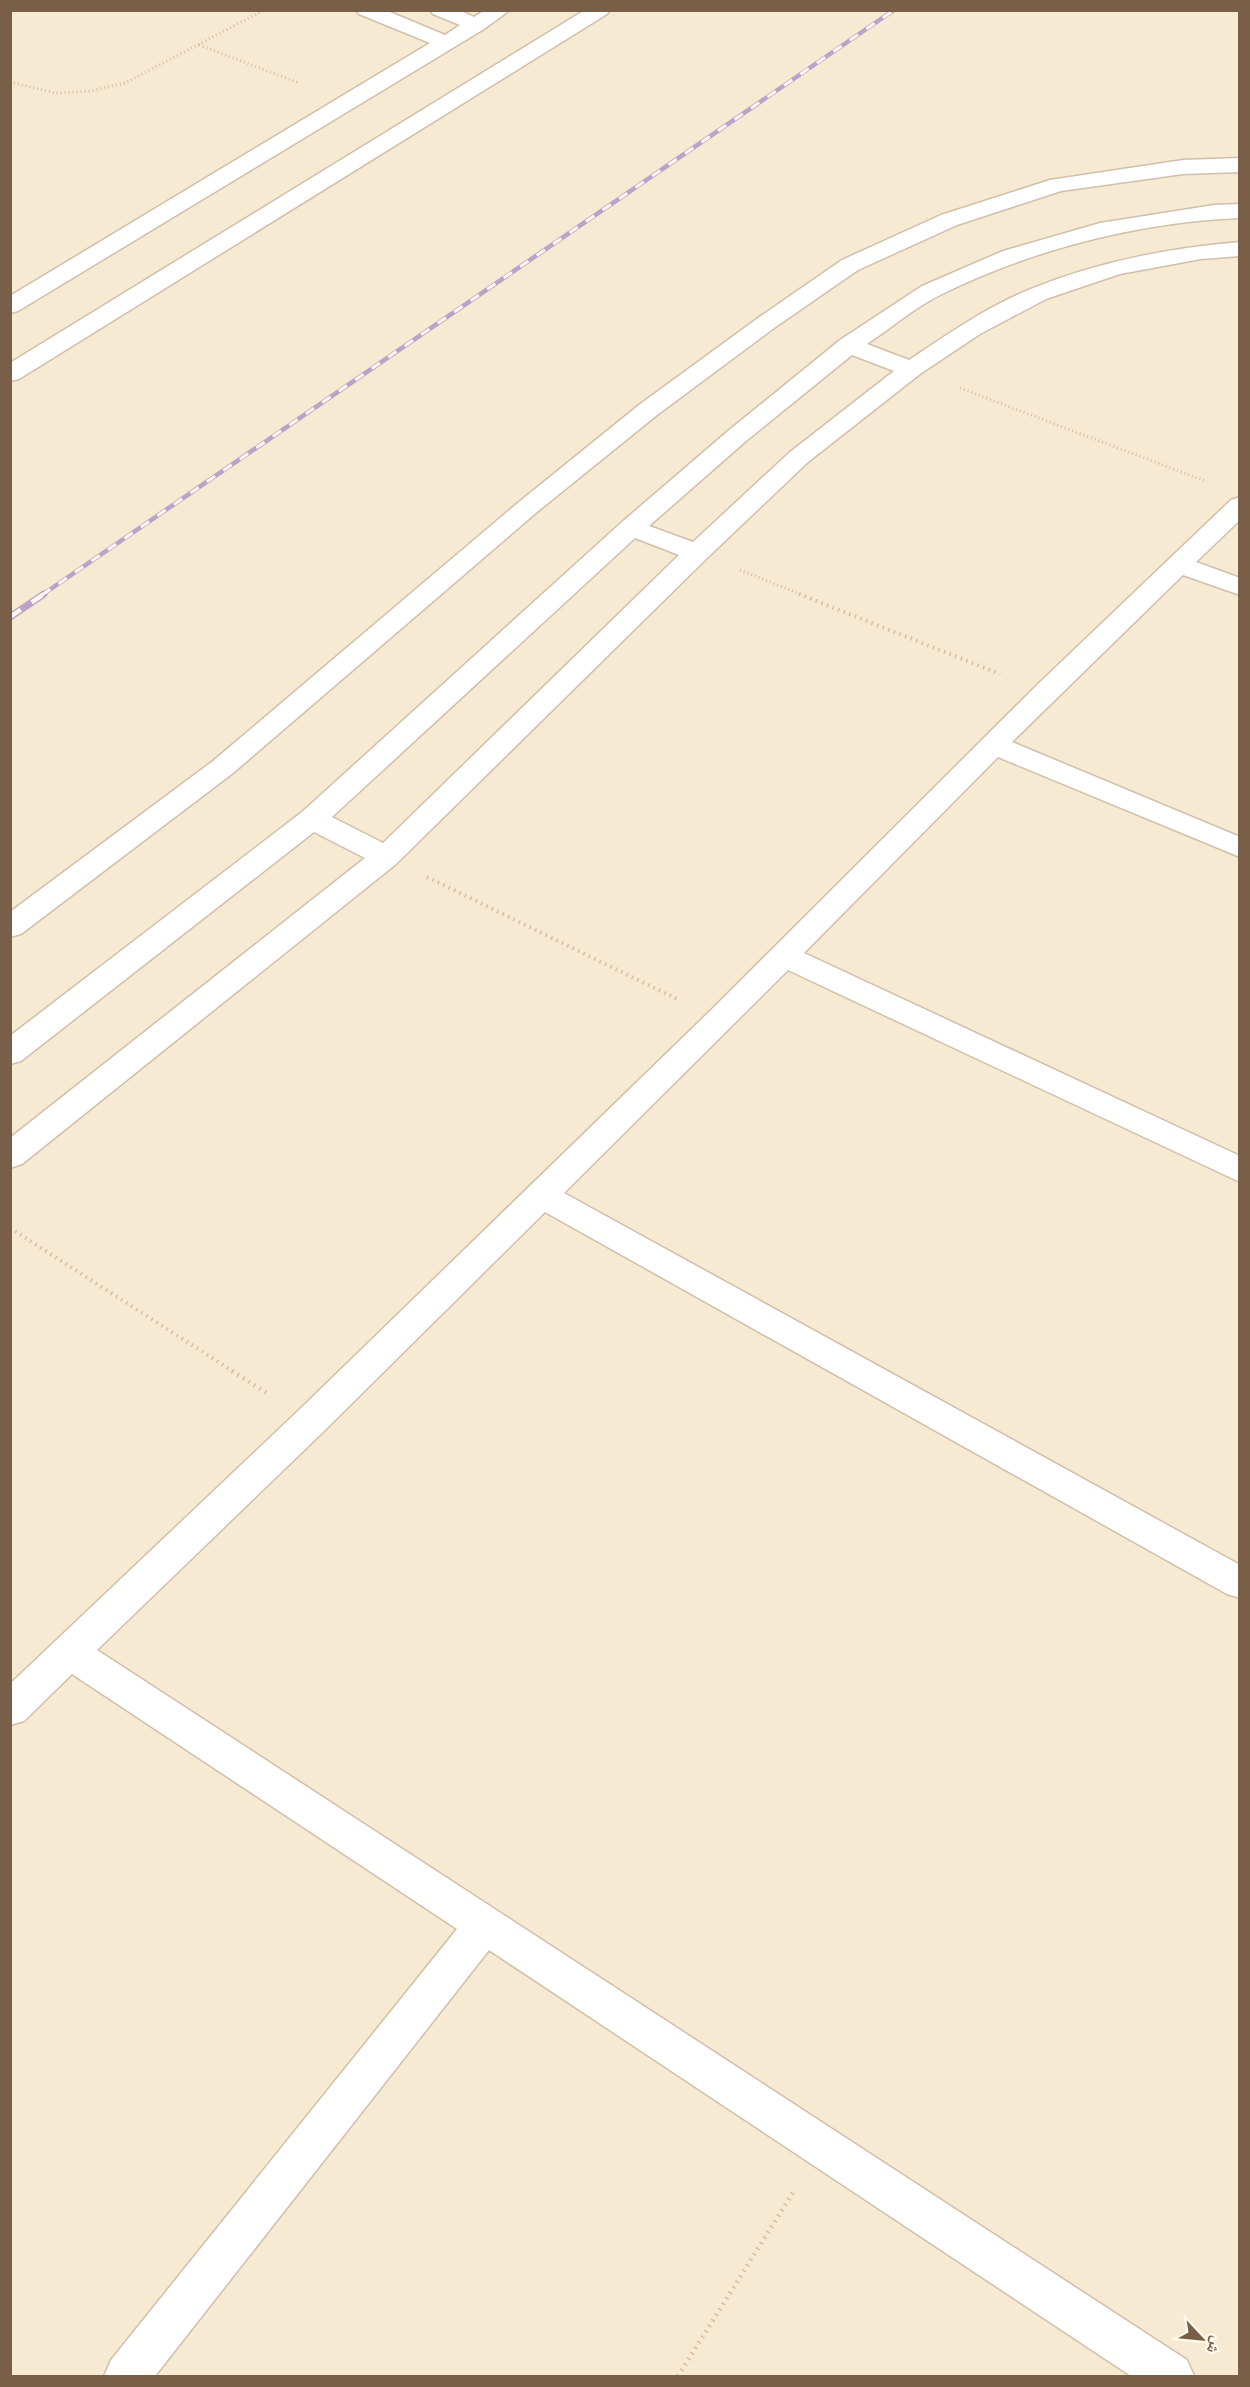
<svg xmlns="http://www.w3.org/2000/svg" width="1250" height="2387" viewBox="0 0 1250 2387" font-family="'IBM Plex Sans','Noto Naskh Arabic',sans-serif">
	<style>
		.residential { fill: #f6ead2 }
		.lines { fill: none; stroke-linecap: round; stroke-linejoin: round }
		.minor-casing { stroke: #d0bfaa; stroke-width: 3 }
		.path-far2 { stroke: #dbbb9d; stroke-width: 3; stroke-dasharray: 1 3; stroke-linecap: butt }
		.path-far1 { stroke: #dbbb9d; stroke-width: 4; stroke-dasharray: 1.5 4.5; stroke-linecap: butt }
		.path { stroke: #dbbb9d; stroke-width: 4.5; stroke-dasharray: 1.5 5; stroke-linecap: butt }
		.minor { fill: #fff; fill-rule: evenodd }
		.rail-far1-casing { stroke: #bba2c9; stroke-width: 4.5 }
		.rail-casing { stroke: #bba2c9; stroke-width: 7 }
		.rail-far1 { stroke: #fffaed; stroke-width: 3; stroke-dasharray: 10; stroke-linecap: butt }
		.rail { stroke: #fffaed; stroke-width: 4.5; stroke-dasharray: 13; stroke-linecap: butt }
	</style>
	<rect width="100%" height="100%" fill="#fef7e5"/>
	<path class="residential" d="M11 11H1239V2376H11Z"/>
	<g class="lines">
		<defs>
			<path id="minor" d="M356 10H385L445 35 460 25 433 14 430 10H459L474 17 485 10H510L484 29 18 311 10 313V296L430 43 359 14Z
				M585 10H610L607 14 19 379 10 381V363Z
				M1240 158V172L1183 174 1061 191 957 225 858 270 774 328 657 415 537 512 233 773 21 934 10 937V912L213 761 519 502 639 405 758 318 842 260 941 215 1050 180 1183 160Z
				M1240 204V218C1139 222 1030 250 940 295 914 308 891 328 867 344L909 360C948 334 988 306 1031 289 1097 262 1168 248 1240 242V256L1201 259 1120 274 1046 299 980 334 920 374 808 462 706 559 396 864 22 1164 10 1168V1138L365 858 314 832 21 1061 10 1064V1036L302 812 622 522 728 431 840 340 922 286 1003 251 1100 223 1214 205ZM852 355 894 371 790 452 693 542 649 526 746 441ZM635 538 679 555 383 843 332 817Z
				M1240 497V520L1196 562 1240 578V595L1183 575 1012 742 1240 837V857L998 757 804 953 1240 1156V1182L788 970 564 1193 1240 1565V1598L1227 1594 545 1212 324 1431 97 1650 1187 2360 1194 2376H1131L489 1950 155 2376H104L111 2360 457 1929 72 1674 24 1721 10 1725V1684L298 1411 709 1012 1036 686 1231 500Z"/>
		</defs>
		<use href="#minor" class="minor-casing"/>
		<path class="path-far2" d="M199 45 299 83
			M10 82 55 93 91 91 125 83 264 10
			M960 388 1205 481
			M740 570 803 595"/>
		<path class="path-far1" d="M799 594 1000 674
			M427 877 677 999
			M10 1228 234 1372"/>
		<path class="path" d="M232 1371 270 1395
			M678 2376 794 2191"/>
		<use href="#minor" class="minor"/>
		<defs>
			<path id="rail-far1" d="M42 595 894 10"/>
			<path id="rail" d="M10 617 44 594"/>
		</defs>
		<use href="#rail-far1" class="rail-far1-casing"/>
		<use href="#rail" class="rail-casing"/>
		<use href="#rail-far1" class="rail-far1"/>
		<use href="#rail" class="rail"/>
	</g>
	<rect width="1250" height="2387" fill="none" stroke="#795e48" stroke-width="24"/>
	<g transform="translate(1202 2339) rotate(116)" stroke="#fffaed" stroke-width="4.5" paint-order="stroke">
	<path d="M0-4.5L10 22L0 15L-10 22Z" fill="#795e48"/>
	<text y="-9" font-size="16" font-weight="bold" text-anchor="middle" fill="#795e48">ش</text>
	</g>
</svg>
